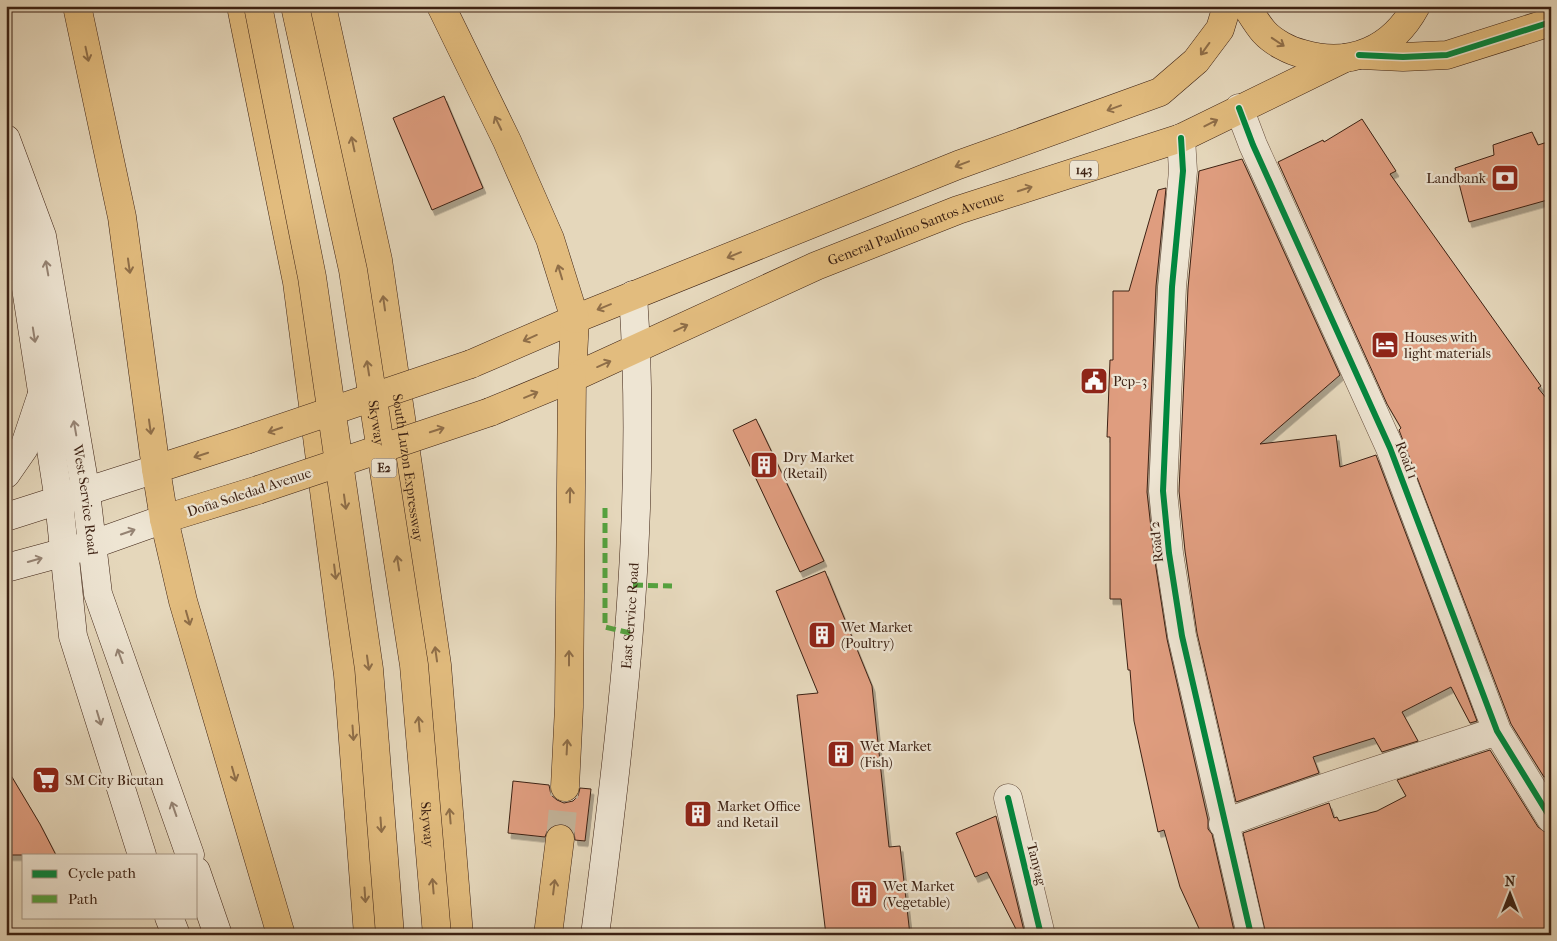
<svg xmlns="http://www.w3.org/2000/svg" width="1557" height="941" viewBox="0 0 1557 941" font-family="'IM FELL French Canon',serif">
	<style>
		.building { fill: #df9d7f; stroke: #3c2113; filter: url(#shadow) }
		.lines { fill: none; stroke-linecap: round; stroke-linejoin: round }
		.motorway-tunnel { stroke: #c3b399; stroke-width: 28; stroke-dasharray: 28 14; stroke-linecap: butt }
		.minor-casing { stroke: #664e3d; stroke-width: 29 }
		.secondary-casing { stroke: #3c2113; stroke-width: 29 }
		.primary-casing { stroke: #3c2113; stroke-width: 29 }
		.motorway-casing { stroke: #3c2113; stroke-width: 29 }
		.minor { stroke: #eee5d3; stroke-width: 28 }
		.secondary { stroke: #eee5d3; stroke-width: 28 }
		.primary { stroke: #e2bc7e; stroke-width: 28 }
		.motorway { stroke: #e2bc7e; stroke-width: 28 }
		.primary-bridge-casing { stroke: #3c2113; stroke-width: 29; stroke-linecap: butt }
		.motorway-bridge-casing { stroke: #3c2113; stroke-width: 29; stroke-linecap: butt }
		.primary-bridge { stroke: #e2bc7e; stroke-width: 28 }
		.motorway-bridge { stroke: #e2bc7e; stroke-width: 28 }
		.quiet { stroke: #54a23f; stroke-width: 5; stroke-dasharray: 10 5; stroke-linecap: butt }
		.cycleway-casing { stroke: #eee5d3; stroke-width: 9 }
		.cycleway { stroke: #00873e; stroke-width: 6 }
		.oneway { stroke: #8f6e48 }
		.oneway2 { stroke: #958373 }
		.labels { text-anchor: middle; stroke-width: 4.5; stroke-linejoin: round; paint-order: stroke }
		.shield { fill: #eee5d3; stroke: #715c4d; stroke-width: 1 }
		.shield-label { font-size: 12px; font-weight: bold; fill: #3c2113 }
		.poi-label { font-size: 14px; fill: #3c2113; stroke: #eee5d3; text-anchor: start }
		.street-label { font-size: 14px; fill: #3c2113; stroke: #eee5d3 }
	</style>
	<defs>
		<filter id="shadow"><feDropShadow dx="3" dy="5.5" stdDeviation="0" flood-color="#0004"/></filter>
	</defs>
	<rect width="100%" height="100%" fill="#e5d7bb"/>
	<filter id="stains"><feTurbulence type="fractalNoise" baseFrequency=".004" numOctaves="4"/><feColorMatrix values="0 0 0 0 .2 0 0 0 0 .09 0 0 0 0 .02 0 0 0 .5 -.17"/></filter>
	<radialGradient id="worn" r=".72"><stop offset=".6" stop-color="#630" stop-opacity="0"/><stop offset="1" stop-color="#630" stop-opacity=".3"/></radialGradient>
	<path class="building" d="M444 96 483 188 432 210 393 118Z
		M1362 119 1396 171 1390 174 1541 386 1538 388 1551 404V774L1544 777 1511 724 1399 430 1401 428 1387 404 1278 162 1323 140 1324 142Z
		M1532 132 1538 145 1551 141V199L1469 222 1455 168 1494 155 1493 145Z
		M1242 159 1340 375 1260 444 1336 435 1340 467 1376 455 1477 721 1470 723 1451 687 1402 712 1418 741 1382 752 1374 738 1313 757 1319 773 1236 802 1197 633 1185 551 1179 491 1188 288 1199 171Z
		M1166 188 1156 286 1147 492 1154 555 1167 639 1208 820V829L1212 834 1235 935H1202L1180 887 1164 830 1158 832 1134 721 1130 670H1128L1121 599H1110V437H1107L1110 360H1113V291H1129L1158 190Z
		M756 419 824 561 800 572 733 430Z
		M825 571 872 686 889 847 900 846 910 935H826L797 695 818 693 776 591Z
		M1490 750 1538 827 1551 836V935H1266L1243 833 1329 803 1334 818 1337 817 1339 821 1377 811 1406 796 1397 780Z
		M6 767 40 824 56 855H6Z
		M513 781 549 785 551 795 557 800 564 803 573 801 578 796 580 788 591 789 585 841 575 840 574 832 570 827 561 824 554 825 548 829 545 837 508 833Z
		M996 816 1025 935H1019L987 872 975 877 956 833Z"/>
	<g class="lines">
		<path class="motorway-tunnel" d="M560 839 565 787"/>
		<defs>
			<path id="minor" d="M1239 108 1253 145 1390 448 1497 731 1551 819
				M1181 138 1183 171 1172 287 1163 491 1169 553 1182 636 1251 935
				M1008 798 1041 935
				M1223 824C1313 789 1406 762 1497 731"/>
			<g id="secondary">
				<path id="s1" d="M6 139 42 236 86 493 98 594 190 855"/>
				<path d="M10 185 59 501 73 636 142 855"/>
				<path d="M6 474 24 448 41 397"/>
				<path d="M6 517 156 469"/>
				<path d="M6 568 91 545 164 519"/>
				<path d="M196 871 218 935"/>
				<path d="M169 917 176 935"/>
				<path id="s2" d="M595 935C623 723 648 509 633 295"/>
			</g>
			<g id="primary">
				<path d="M1246 6C1252 15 1257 24 1264 32 1273 42 1290 51 1303 54 1351 68 1393 49 1416 6"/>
				<path d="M1361 55 1403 57 1447 55 1551 22"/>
				<path d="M471 364 575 319 958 165 1160 92 1196 61 1220 29 1227 6"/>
				<path d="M572 378 575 319"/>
				<path id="s3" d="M490 412 572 378 816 266 958 210 1181 138 1345 58"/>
				<path d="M246 440 156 469 164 519 258 490"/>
			</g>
			<g id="motorway">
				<path d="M77 6 122 217 156 469"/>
				<path d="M241 6 297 282 348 675 368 935"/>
				<path id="s4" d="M322 6 378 260 437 665 459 935"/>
				<path d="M441 6 507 141 550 239 575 319"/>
				<path d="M164 519 183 601 281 935"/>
				<path d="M565 787 569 707 572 378"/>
				<path d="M548 935 560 839"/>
			</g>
		</defs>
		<use href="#minor" class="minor-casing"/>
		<use href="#secondary" class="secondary-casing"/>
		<use href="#primary" class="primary-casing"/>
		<use href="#motorway" class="motorway-casing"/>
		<use href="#minor" class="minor"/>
		<use href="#secondary" class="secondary"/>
		<use href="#primary" class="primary"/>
		<use href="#motorway" class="motorway"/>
		<defs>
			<path id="primary-bridge" d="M246 440 471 364
				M258 490 490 412"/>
			<g id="motorway-bridge">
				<path d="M258 6 312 277 369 669 390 935"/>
				<path id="s5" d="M295 6 353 270 414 665 437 935"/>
			</g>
		</defs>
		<use href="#primary-bridge" class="primary-bridge-casing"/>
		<use href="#motorway-bridge" class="motorway-bridge-casing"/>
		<use href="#primary-bridge" class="primary-bridge"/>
		<use href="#motorway-bridge" class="motorway-bridge"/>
		<path class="quiet" d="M605 508V627L630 633
			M633 585 672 586"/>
		<defs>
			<path id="cycleway" d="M1359 55 1403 57 1447 55 1551 22
				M1239 108 1253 145 1390 448 1497 731 1551 819
				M1181 138 1183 171 1172 287 1163 491 1169 553 1182 636 1251 935
				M1008 798 1041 935"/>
		</defs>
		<use href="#cycleway" class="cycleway-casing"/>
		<use href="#cycleway" class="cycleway"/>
	</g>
	<defs><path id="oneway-shaft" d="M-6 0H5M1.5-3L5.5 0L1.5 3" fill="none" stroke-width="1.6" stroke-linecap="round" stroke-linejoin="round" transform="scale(1.25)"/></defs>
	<g class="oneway">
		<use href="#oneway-shaft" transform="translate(1278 42) rotate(34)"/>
		<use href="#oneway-shaft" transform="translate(1205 49) rotate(126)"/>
		<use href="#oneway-shaft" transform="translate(87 54) rotate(78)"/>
		<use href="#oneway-shaft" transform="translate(1114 108) rotate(160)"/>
		<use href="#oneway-shaft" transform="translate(498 123) rotate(-116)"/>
		<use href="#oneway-shaft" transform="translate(1211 123) rotate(-27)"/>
		<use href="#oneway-shaft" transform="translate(353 144) rotate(-102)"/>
		<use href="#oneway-shaft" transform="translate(962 164) rotate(159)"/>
		<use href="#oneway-shaft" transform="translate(1025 189) rotate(-18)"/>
		<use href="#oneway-shaft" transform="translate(734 255) rotate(158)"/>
		<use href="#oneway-shaft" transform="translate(129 266) rotate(82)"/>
		<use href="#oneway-shaft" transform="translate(560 272) rotate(-107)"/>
		<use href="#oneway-shaft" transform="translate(384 303) rotate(-98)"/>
		<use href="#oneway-shaft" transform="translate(604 307) rotate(158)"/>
		<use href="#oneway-shaft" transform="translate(681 328) rotate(-25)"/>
		<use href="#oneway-shaft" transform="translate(530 338) rotate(156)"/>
		<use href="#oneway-shaft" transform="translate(604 364) rotate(-24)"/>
		<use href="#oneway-shaft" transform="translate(368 368) rotate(-99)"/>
		<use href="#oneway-shaft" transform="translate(531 395) rotate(-23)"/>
		<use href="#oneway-shaft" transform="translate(150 427) rotate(82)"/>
		<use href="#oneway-shaft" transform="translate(275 430) rotate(161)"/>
		<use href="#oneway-shaft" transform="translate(437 430) rotate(-18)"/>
		<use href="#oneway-shaft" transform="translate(201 455) rotate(162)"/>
		<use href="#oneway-shaft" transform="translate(570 495) rotate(-89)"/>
		<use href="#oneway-shaft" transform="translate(345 502) rotate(82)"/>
		<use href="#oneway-shaft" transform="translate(398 563) rotate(-99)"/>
		<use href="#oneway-shaft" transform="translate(335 572) rotate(83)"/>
		<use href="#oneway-shaft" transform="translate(188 618) rotate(74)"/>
		<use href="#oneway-shaft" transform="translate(436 654) rotate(-98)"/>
		<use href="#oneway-shaft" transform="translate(569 658) rotate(-90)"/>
		<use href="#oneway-shaft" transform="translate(368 663) rotate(82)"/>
		<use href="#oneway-shaft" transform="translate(419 724) rotate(-95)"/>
		<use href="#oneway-shaft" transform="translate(353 733) rotate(86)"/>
		<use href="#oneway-shaft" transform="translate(567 747) rotate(-87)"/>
		<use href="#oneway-shaft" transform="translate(234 774) rotate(74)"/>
		<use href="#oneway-shaft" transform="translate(450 816) rotate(-95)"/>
		<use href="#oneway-shaft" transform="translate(381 825) rotate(86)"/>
		<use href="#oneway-shaft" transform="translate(433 886) rotate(-95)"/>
		<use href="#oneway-shaft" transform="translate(554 887) rotate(-83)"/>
		<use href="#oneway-shaft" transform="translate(365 895) rotate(86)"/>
	</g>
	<g class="oneway2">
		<use href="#oneway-shaft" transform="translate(47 268) rotate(-100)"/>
		<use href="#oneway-shaft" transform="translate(34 335) rotate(81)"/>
		<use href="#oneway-shaft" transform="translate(75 428) rotate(-100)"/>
		<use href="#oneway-shaft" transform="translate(128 532) rotate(-19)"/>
		<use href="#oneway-shaft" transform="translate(35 560) rotate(-16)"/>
		<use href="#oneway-shaft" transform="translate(120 656) rotate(-110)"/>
		<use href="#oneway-shaft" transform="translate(99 718) rotate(73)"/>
		<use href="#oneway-shaft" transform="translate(174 809) rotate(-109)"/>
	</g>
	<defs>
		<symbol id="bank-square" viewBox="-11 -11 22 22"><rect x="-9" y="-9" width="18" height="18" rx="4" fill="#8f2418" stroke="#eee5d3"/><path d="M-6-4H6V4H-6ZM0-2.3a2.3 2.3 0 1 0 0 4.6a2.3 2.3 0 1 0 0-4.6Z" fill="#fff"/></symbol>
		<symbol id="hotel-square" viewBox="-11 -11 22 22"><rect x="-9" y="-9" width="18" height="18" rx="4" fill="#8f2418" stroke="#eee5d3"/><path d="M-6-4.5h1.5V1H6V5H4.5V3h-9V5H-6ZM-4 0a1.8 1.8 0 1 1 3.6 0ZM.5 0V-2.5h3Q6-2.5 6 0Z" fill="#fff"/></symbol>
		<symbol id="civic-square" viewBox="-11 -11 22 22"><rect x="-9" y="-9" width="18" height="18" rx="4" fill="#8f2418" stroke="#eee5d3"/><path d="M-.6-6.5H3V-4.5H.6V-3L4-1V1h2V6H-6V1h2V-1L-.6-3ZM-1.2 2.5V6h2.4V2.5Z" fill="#fff"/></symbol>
		<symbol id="building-square" viewBox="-11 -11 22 22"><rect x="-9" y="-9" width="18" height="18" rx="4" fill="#8f2418" stroke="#eee5d3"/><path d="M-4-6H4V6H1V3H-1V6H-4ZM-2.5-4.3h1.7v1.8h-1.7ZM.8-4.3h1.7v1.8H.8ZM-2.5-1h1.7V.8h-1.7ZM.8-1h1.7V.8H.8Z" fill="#fff"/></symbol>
		<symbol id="supermarket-square" viewBox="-11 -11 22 22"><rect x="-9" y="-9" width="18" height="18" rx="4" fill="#8f2418" stroke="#eee5d3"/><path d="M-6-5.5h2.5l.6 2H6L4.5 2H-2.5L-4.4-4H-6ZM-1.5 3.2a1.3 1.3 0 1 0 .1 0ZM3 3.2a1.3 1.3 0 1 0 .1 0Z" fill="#fff"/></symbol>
	</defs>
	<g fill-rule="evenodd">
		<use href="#bank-square" x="1489" y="162" width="32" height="32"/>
		<use href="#hotel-square" x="1369" y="329" width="32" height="32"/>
		<use href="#civic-square" x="1078" y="365" width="32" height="32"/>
		<use href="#building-square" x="748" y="449" width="32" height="32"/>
		<use href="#building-square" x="806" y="619" width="32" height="32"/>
		<use href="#building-square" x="825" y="738" width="32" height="32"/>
		<use href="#supermarket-square" x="30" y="764" width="32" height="32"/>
		<use href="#building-square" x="682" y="798" width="32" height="32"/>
		<use href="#building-square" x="848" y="878" width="32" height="32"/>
	</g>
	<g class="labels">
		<g class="shield">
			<rect x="1070" y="160.5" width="28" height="19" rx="4"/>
			<rect x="371.5" y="458.5" width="25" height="19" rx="4"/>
		</g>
		<g class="shield-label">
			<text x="1084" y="174">143</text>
			<text x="384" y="472">E2</text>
		</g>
		<g class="poi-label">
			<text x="1486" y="183" text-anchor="end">Landbank</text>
			<text x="1404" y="342">Houses with<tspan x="1404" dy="16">light materials</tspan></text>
			<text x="1113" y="386">Pcp- 3</text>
			<text x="783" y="462">Dry Market<tspan x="783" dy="16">(Retail)</tspan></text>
			<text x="841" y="632">Wet Market<tspan x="841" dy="16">(Poultry)</tspan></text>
			<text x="860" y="751">Wet Market<tspan x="860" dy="16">(Fish)</tspan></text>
			<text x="65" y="785">SM City Bicutan</text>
			<text x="717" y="811">Market Office<tspan x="717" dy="16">and Retail</tspan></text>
			<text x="883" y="891">Wet Market<tspan x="883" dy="16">(Vegetable)</tspan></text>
		</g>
		<g class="street-label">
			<text dy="5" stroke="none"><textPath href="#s3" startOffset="464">General Paulino Santos Avenue</textPath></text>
			<text dy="5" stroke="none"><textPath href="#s5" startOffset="425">Skyway</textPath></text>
			<text transform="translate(1407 460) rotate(69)" y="5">Road 1</text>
			<text dy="5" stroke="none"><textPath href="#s4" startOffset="470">South Luzon Expressway</textPath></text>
			<text transform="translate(249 492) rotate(-18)" y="5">Doña Soledad Avenue</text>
			<text dy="5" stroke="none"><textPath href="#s1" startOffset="371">West Service Road</textPath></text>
			<text transform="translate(1156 542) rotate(-96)" y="5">Road 2</text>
			<text dy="5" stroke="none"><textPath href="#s2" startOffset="321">East Service Road</textPath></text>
			<text dy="5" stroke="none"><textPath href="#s5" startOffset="830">Skyway</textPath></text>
			<text transform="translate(1037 864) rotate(76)" y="5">Tanyag</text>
		</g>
	</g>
	<rect width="1557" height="941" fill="none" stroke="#e5d7bb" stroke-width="25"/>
	<rect x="8" y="8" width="1542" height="926" fill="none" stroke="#3c2113" stroke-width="2.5"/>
	<rect x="12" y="12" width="1532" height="916" fill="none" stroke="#3c2113"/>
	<rect x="22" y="854" width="175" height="65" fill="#eee5d3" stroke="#a79786"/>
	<rect x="32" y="870" width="25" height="8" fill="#00873e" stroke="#a79786"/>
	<text x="68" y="878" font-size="15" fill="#3c2113">Cycle path</text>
	<rect x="32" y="895" width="25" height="8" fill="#54a23f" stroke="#a79786"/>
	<text x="68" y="904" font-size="15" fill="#3c2113">Path</text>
	<g transform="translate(1510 894)" stroke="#eee5d3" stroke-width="4" paint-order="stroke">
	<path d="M0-4L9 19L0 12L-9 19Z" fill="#3c2113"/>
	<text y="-8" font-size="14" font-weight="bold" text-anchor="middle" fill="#3c2113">N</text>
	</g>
	<rect width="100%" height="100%" filter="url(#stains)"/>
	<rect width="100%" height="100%" fill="url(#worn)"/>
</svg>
